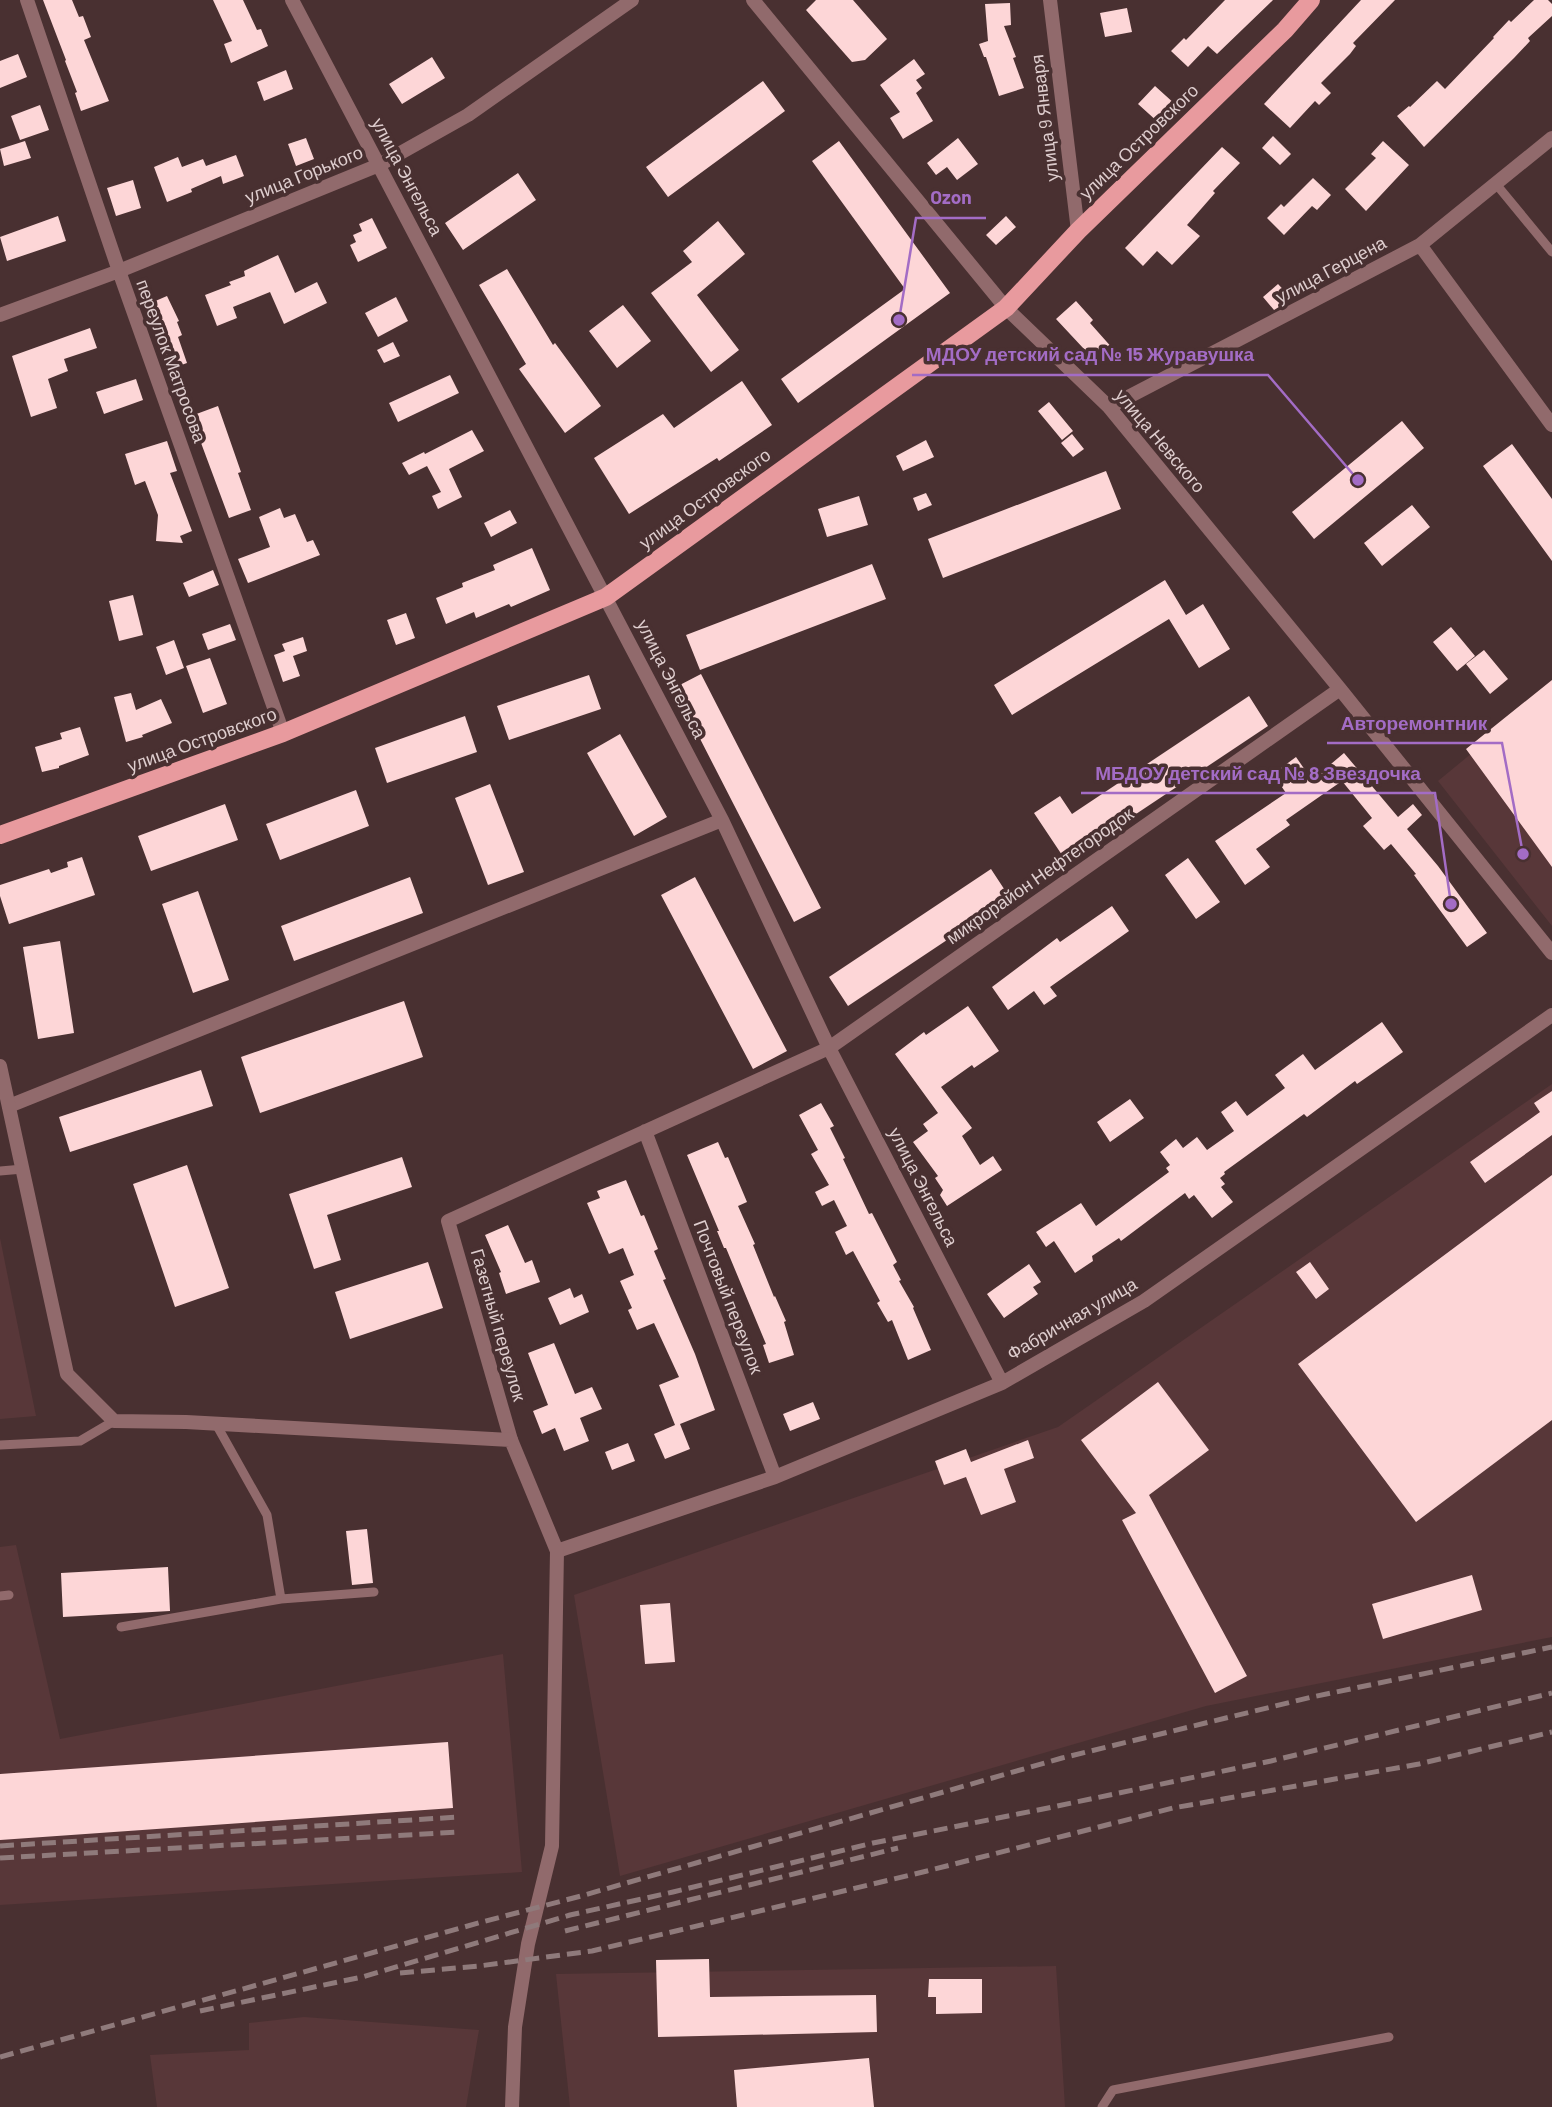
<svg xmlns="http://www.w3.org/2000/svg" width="1552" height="2107" viewBox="0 0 1552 2107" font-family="Barlow,sans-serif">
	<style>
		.built { fill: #583739 }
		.building { fill: #fdd6d7 }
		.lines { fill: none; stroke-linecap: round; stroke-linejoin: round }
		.service { stroke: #916a6c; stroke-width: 9 }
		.minor { stroke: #916a6c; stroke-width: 14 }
		.tertiary { stroke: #916a6c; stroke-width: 14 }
		.primary { stroke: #e89a9e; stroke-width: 18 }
		.rail { stroke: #8f7a7b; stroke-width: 5; stroke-dasharray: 14 7; stroke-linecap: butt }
		.labels { text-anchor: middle; stroke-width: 7; stroke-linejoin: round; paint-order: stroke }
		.street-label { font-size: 18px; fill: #decdce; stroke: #493031 }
		.leader { fill: none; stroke: #a36cc5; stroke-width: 2.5 }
		.callout-dot { fill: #a36cc5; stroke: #493031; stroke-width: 2.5 }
		.callout-label { font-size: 19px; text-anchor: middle; font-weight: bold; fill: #a36cc5; stroke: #493031; stroke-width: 7; stroke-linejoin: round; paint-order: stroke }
	</style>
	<rect width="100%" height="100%" fill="#493031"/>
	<path class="built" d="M1552 687V926L1438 781Z
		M1552 1084V1637L1206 1706 620 1876 574 1595 1058 1427Z
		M0 1238 36 1416 0 1419Z
		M16 1545 60 1739 503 1654 522 1872 0 1905V1547Z
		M1056 1966 1065 2107H570L556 1974Z
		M304 2017 479 2030 466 2107H157L150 2055 249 2050V2023Z"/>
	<path class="building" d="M43 0H72L79 17 83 16 91 37 84 40 109 101 81 111 75 93 77 92 65 61 66 60Z
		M213 0H243L257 30 261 29 268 46 231 63 224 44 232 41Z
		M816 0H853L887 39 865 60 852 62 806 10Z
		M1225 0H1273L1217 54 1208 46 1188 67 1171 51 1184 38 1186 40Z
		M1361 0H1395L1353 43 1356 46 1350 54 1321 83 1331 93 1319 105 1315 101 1290 128 1264 104Z
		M1534 0H1548L1552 4V16L1528 38 1530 41 1514 58 1424 147 1397 116 1409 106 1410 107 1437 81 1445 89 1494 38 1493 37 1509 20 1511 22Z
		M1010 3 1011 25 1004 26 1016 57 1013 58 1024 88 999 96 986 57H984L979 44 988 41 985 4Z
		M1127 8 1132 32 1105 37 1100 13Z
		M18 54 27 77 0 88V61Z
		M432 57 445 78 402 104 389 84Z
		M914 59 925 74 916 80 922 88 916 93 933 121 903 139 890 118 900 112 880 85Z
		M286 70 293 89 264 101 257 82Z
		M763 81 785 111 668 197 646 167Z
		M1155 86 1176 105 1159 123 1138 104Z
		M40 105 49 130 20 140 11 116Z
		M1273 136 1291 154 1280 165 1262 148Z
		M306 138 314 159 296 166 288 144Z
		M958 138 978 164 957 180 947 167 936 175 927 163Z
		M25 141 31 158 4 166 0 149Z
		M839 141 950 293 798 403 781 379 905 289 812 161Z
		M1383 141 1409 165 1366 211 1345 189 1376 158 1371 154Z
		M1222 147 1240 163 1213 191 1215 193 1187 225 1200 236 1172 265 1157 251 1143 266 1125 248Z
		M236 155 244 176 223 184 221 176 191 189 192 192 167 202 154 167 178 157 182 167 203 159 206 166Z
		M518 173 536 200 463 250 445 223Z
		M1313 178 1331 195 1317 210 1312 206 1284 235 1267 218 1281 204 1284 207Z
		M133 180 141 208 116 216 107 188Z
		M58 216 66 241 7 261 0 237Z
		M1006 216 1016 227 996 245 986 235Z
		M372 218 387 248 358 262 350 245 356 242 353 235 362 231 359 224Z
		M718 221 745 254 697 295 739 350 711 372 651 293 692 262 683 251Z
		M278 255 295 293 317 282 327 303 284 324 270 292 233 307 237 318 217 326 205 295 231 285 229 282 245 276 244 271Z
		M507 269 553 345 555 343 601 406 565 433 519 369 526 364 479 285Z
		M1278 284 1292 299 1274 310 1263 297Z
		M167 296 179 321 177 322 182 335 178 337 187 363 167 370 159 348 166 346 146 305Z
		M396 297 408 321 378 337 365 313Z
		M1076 301 1093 320 1090 323 1114 350 1098 364 1056 319Z
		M623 305 651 341 617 368 589 331Z
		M90 328 97 348 64 359 68 371 48 379 57 408 31 417 12 356Z
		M393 342 400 356 384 363 377 350Z
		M450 375 459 393 398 422 389 403Z
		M136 379 143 400 104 414 96 392Z
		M742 381 772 425 719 461 717 458 629 514 594 458 663 414 674 428Z
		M1049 402 1073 431 1062 440 1038 411Z
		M218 406 241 472 238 473 251 510 229 518 191 416Z
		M1402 421 1424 448 1314 539 1292 512Z
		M472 430 484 451 449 469 462 497 438 509 432 496 441 492 427 466 409 475 402 463 424 452 425 454Z
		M1072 434 1084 449 1073 457 1061 443Z
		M926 440 934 457 903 471 896 456Z
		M167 441 177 471 170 473 192 531 180 536 183 543 156 541 158 515 145 481 135 485 125 454Z
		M1512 444 1552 499V561L1483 466Z
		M1106 471 1121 509 943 578 928 539Z
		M926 493 932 505 918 511 913 498Z
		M859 496 868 525 827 537 818 509Z
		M1412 505 1430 527 1382 566 1364 543Z
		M280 508 284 518 295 514 307 542 313 540 320 555 248 583 238 559 270 547 259 517Z
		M510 510 517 523 491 537 484 523Z
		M532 548 550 590 511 607 509 604 476 618 474 612 446 624 436 598 463 587 462 583 495 570 493 565Z
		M872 564 886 599 700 670 686 635Z
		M213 570 219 585 189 597 183 583Z
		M1165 580 1186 615 1203 604 1230 649 1199 668 1169 619 1012 715 994 685Z
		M133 595 143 635 119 641 109 601Z
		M406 613 415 638 396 645 387 620Z
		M230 624 236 640 208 650 202 634Z
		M1451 627 1475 656 1457 671 1433 642Z
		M303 637 307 651 293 656 300 676 283 682 274 655 285 651 282 644Z
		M174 640 184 668 166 675 156 647Z
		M1484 650 1508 679 1490 694 1466 664Z
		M210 658 227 704 203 713 186 666Z
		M701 674 821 908 794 922 674 688Z
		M589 675 601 709 509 740 497 706Z
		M1552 680V867L1466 749Z
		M131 693 136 710 161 699 172 723 142 735 143 737 126 742 114 697Z
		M1249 696 1268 726 1106 834 1102 828 1062 855 1034 813 1060 796 1072 814Z
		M465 716 477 752 387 783 375 748Z
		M80 727 89 755 59 766V768L42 772 35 747 62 739 60 733Z
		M620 734 667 817 634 836 587 753Z
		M1344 753 1398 817 1413 804 1422 815 1407 829 1438 866 1487 933 1467 947 1414 875 1416 874 1391 844 1384 850 1363 826 1372 818 1342 781 1286 820 1290 825 1256 849 1270 867 1245 885 1215 841 1286 793 1273 774 1296 757 1312 780Z
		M490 784 524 872 488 885 455 798Z
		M356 790 369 826 280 860 266 824Z
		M225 804 238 840 151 871 138 836Z
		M82 857 95 895 9 924 0 896V885L49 869 51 873 68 867 67 862Z
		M1188 858 1220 902 1196 919 1165 875Z
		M991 869 1010 898 848 1006 829 977Z
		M410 877 423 913 294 961 281 926Z
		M695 877 787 1051 753 1069 661 895Z
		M198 891 229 980 193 993 162 904Z
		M1112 906 1129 931 1050 987 1057 996 1044 1005 1034 991 1008 1010 992 987 1057 938 1060 942Z
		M60 941 74 1033 38 1039 23 947Z
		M404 1001 423 1057 260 1113 241 1057Z
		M968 1006 999 1051 974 1068 972 1065 941 1087 972 1128 962 1136 980 1165 993 1156 1002 1170 947 1206 940 1195 943 1190 935 1178 938 1176 913 1142 928 1131 923 1124 938 1113 895 1054 924 1032 926 1035Z
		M1382 1022 1403 1052 1357 1084 1355 1081 1307 1117 1304 1114 1224 1172 1225 1174 1220 1178 1225 1184 1221 1187 1233 1202 1212 1218 1194 1195 1189 1199 1185 1193 1121 1241 1119 1238 1092 1256 1093 1261 1075 1273 1054 1241 1046 1247 1036 1232 1081 1203 1096 1226 1169 1172 1166 1168 1170 1165 1160 1152 1176 1139 1183 1148 1197 1137 1207 1150 1234 1131 1221 1112 1236 1101 1247 1116 1285 1088 1275 1075 1303 1054 1315 1070Z
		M201 1070 213 1106 70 1152 59 1117Z
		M1552 1091V1135L1485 1183 1470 1162 1540 1112 1534 1103Z
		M1130 1099 1144 1118 1110 1142 1097 1122Z
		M821 1103 834 1126 830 1128 845 1158 843 1159 869 1214 872 1213 897 1262 893 1265 901 1280 899 1281 914 1307 913 1308 931 1350 908 1360 892 1320 888 1322 877 1303 880 1301 853 1251 846 1255 835 1232 847 1226 834 1200 822 1206 815 1192 829 1185 811 1154 818 1150 799 1115Z
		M718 1142 725 1158 728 1157 747 1202 738 1206 755 1244 753 1245 774 1297 775 1296 786 1321 784 1322 794 1355 769 1363 763 1345 766 1344 726 1248H724L717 1231H719L687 1155Z
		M402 1157 412 1187 327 1215 341 1260 314 1269 289 1194Z
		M187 1165 229 1288 175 1307 133 1184Z
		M1552 1175V1420L1416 1522 1298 1364Z
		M626 1180 641 1216 644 1215 658 1249 654 1251 666 1279 663 1280 695 1354 715 1410 680 1424 690 1449 665 1459 654 1434 675 1425 659 1385 679 1377 654 1323 637 1330 628 1310 632 1308 620 1281 634 1275 623 1248 609 1254 587 1203 600 1198 597 1191Z
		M508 1225 525 1263 532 1260 540 1282 506 1294 499 1273 501 1272 485 1235Z
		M428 1262 443 1308 350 1339 335 1292Z
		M1310 1262 1329 1289 1316 1299 1296 1272Z
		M1029 1264 1041 1282 1033 1287 1038 1294 1004 1318 987 1294Z
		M570 1288 574 1298 582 1294 589 1312 560 1325 548 1298Z
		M554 1343 575 1394 592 1387 602 1409 580 1418 589 1441 564 1451 555 1428 542 1434 533 1411 548 1405 528 1353Z
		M1158 1382 1209 1450 1149 1495 1247 1676 1215 1693 1122 1520 1136 1513 1081 1440Z
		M813 1402 820 1419 790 1431 783 1414Z
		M1028 1440 1034 1458 1004 1469 1016 1502 981 1515 966 1477 944 1485 935 1461 966 1449 971 1462Z
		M628 1443 635 1461 612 1470 605 1452Z
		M367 1529 373 1583 352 1585 346 1531Z
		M168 1567 170 1611 63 1617 61 1573Z
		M1472 1575 1482 1610 1383 1639 1372 1604Z
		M670 1603 675 1662 645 1664 640 1605Z
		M448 1742 453 1808 0 1840V1774Z
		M709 1959 710 1997 876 1995 877 2032 658 2037 656 1960Z
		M929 1979H982V2013L936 2014V1997H928Z
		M869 2058 874 2107H737L734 2070Z"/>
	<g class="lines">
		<path class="service" d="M1496 184 1552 252
			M0 1171 23 1169
			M216 1424 267 1515 281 1599
			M0 1445 80 1441 114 1421
			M0 1596 9 1595
			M121 1627 281 1599 374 1592
			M1102 2107 1113 2090 1389 2037"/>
		<path class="minor" d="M27 0 119 271 283 733
			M292 0 722 820 829 1048 1002 1383
			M753 0 1006 308 1109 407 1340 689 1552 953
			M1050 0 1078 231
			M1420 245 1552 425
			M0 315 119 271 379 165 468 115 632 0
			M1109 407 1420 245 1552 138
			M9 1106 722 820
			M645 1131 775 1477
			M511 1440 448 1221 829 1048 1340 689
			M557 1551 775 1477 1002 1383 1144 1301 1552 1015"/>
		<path class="tertiary" d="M0 1066 67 1374 114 1421 186 1422 511 1440 557 1551 552 1846 528 1944 515 2027 512 2107"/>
		<path class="primary" d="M0 835 283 733 606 597 1006 308 1078 231 1285 30 1311 0"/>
		<path class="rail" d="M0 1846 458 1817
			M0 1858 460 1832
			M565 1931 898 1848
			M400 1973 479 1966 592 1951 927 1871 1173 1808 1419 1764 1552 1732
			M200 2011 362 1977 570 1915 673 1892 873 1843 1043 1809 1271 1761 1552 1693
			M0 2057 482 1922 581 1896 1062 1758 1312 1697 1552 1647"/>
	</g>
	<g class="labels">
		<g class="street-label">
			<text transform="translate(1045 118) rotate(-97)" y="6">улица 9 Января</text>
			<text transform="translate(1139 142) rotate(-44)" y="6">улица Островского</text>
			<text transform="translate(304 175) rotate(-22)" y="6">улица Горького</text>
			<text transform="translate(407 177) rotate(62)" y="6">улица Энгельса</text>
			<text transform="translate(1331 270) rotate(-28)" y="6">улица Герцена</text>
			<text transform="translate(171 361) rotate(70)" y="6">переулок Матросова</text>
			<text transform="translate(1160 441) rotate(50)" y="6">улица Невского</text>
			<text transform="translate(705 499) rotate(-36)" y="6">улица Островского</text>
			<text transform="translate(671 679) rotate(63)" y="6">улица Энгельса</text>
			<text transform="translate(202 740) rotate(-20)" y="6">улица Островского</text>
			<text transform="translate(1040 876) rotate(-35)" y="6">микрорайон Нефтегородок</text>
			<text transform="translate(923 1187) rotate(63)" y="6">улица Энгельса</text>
			<text transform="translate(728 1297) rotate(69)" y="6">Почтовый переулок</text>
			<text transform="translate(1072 1319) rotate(-30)" y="6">Фабричная улица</text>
			<text transform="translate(498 1325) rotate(74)" y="6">Газетный переулок</text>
		</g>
	</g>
	<path class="leader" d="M899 320L916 218H986M1358 480L1268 375H912M1523 854L1502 743H1327M1451 904L1435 793H1081"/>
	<g class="callout-dot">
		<circle cx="899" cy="320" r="7"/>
		<circle cx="1358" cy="480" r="7"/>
		<circle cx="1523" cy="854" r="7"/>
		<circle cx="1451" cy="904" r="7"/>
	</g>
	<g class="callout-label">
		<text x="951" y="204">Ozon</text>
		<text x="1090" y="361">МДОУ детский сад № 15 Журавушка</text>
		<text x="1414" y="730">Авторемонтник</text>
		<text x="1258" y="780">МБДОУ детский сад № 8 Звездочка</text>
	</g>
</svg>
